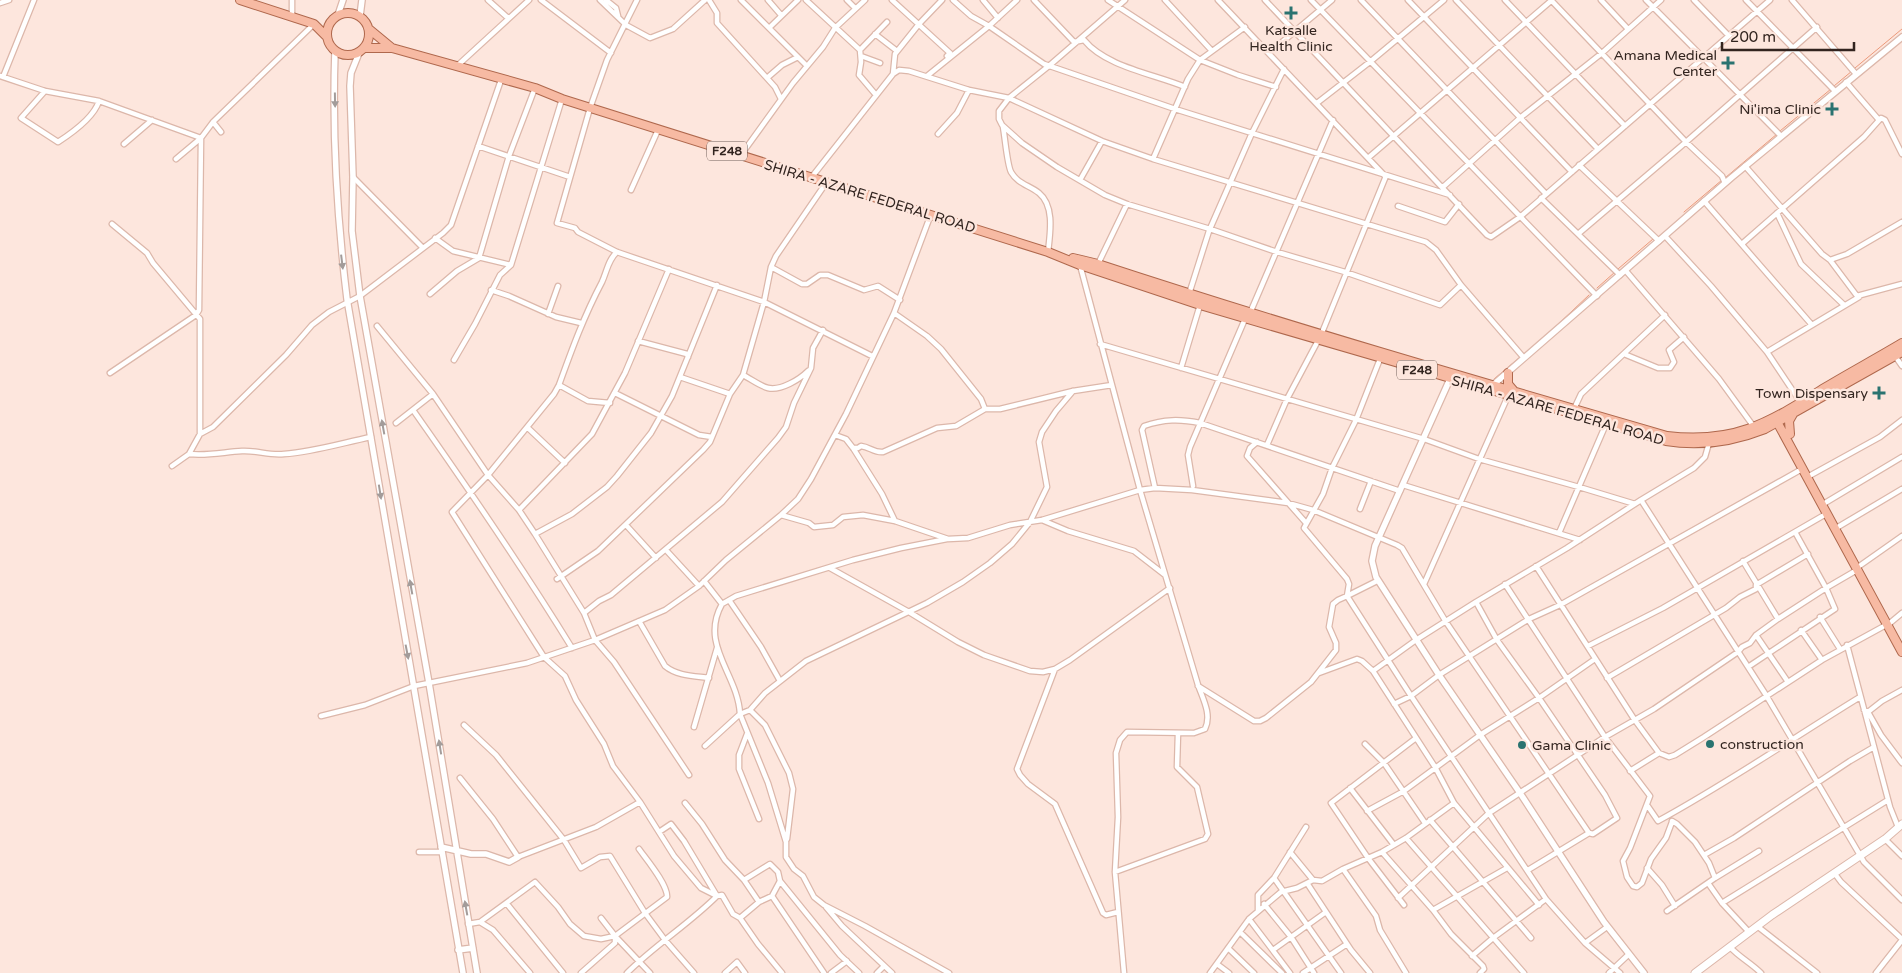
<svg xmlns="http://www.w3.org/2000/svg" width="1902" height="973" viewBox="0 0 1902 973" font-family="'Varela Round',sans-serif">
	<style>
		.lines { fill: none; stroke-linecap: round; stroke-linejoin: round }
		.stream { stroke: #ec9a7b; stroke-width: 1 }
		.minor-casing { stroke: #dcb7aa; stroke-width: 7 }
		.tertiary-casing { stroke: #dcb7aa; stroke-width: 8 }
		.secondary-casing { stroke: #dcb7aa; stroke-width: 9 }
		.primary-casing { stroke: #af684d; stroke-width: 10 }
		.minor { stroke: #fff; stroke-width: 4.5 }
		.tertiary { stroke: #fff; stroke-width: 5.5 }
		.secondary { stroke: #fff; stroke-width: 7 }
		.primary { stroke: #f7baa3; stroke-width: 8 }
		.oneway { fill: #a39c9a }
		.poi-dot { fill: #2a7370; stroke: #fde6dd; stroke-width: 2 }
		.labels { text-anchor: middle; stroke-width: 5; stroke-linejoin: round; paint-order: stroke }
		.shield { fill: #fde6dd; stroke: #6f5e58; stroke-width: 1 }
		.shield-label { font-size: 12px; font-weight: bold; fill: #32241f }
		.poi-label { font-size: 14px; fill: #32241f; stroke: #fde6dd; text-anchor: end }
		.street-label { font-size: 14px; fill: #32241f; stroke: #fde6dd }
	</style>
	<rect width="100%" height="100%" fill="#fde6dd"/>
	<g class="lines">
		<path class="stream" d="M1855 68 1902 29
			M1834 86 1852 71
			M1780 131 1831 89
			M1725 178 1777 134
			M1684 212 1722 180
			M1618 269 1653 239
			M1597 288 1615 272
			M1553 329 1589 295
			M1494 379 1519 358"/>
		<defs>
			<path id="minor" d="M292 0V16
				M488 0 508 18
				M541 0 611 53
				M600 0 626 25 650 38 673 29 705 0
				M606 0 616 8 618 16
				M637 0 607 60 590 108 557 223 575 228 578 232 617 252 764 302 872 356
				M709 0 717 13V23L775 87 781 99
				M741 0 806 65
				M768 0 781 15
				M806 0 860 50 861 62 859 75 876 95
				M847 0 855 8
				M892 0 950 53 947 56
				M953 0 971 16 989 26 1044 64 1175 109 1450 195
				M983 0 998 18
				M1034 0 1074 42 1084 40C1106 67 1154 74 1185 87
				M1108 0 1200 60 1238 75 1276 87
				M1165 0 1212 51
				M1218 0 1384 175
				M1265 0 1487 235 1491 237 1520 217 1770 0
				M1311 0 1597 296
				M1361 0 1546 194
				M1408 0 1572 172
				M1456 0 1598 149
				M1505 0 1625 126
				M1551 0 1686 142 1722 176 1725 183
				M1601 0 1628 29
				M1646 0 1781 136
				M1694 0 1729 36
				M1746 0 1835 91
				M1792 0 1856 74
				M0 3 9 0
				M769 28 798 0
				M875 34 897 51
				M860 50 887 22
				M1269 53 1332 0
				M861 56 880 63
				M457 66 529 0
				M893 74 895 54 919 24 942 0
				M0 76 45 91 99 101 201 138
				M927 76 989 26 1017 0
				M3 77 34 0
				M767 78 782 65 798 57
				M1846 82 1879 120
				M45 91 21 118 58 142C72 133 94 117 99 101
				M1317 103 1371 61 1444 0
				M213 122 221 132
				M1003 127C1005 137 1007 164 1011 172 1018 184 1029 185 1039 193 1055 206 1050 234 1048 252
				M938 134 957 113 969 90
				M124 144 152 120
				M478 146 570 177
				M741 155 793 83 823 47 835 28 865 0
				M1368 158 1552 0
				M176 159 201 138 213 122 314 24
				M1153 159 1188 79 1200 60 1245 27
				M1579 165 1659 241
				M1745 166 1822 254 1830 260 1847 254 1902 222
				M353 177 422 247
				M811 178 893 74 899 70 909 71 969 90 1009 98 1050 65 1125 0
				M1080 180 1102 141
				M1443 187 1520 118 1602 53 1661 0
				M631 190 658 130
				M1541 198 1620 275
				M1704 201 1812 325
				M1398 206 1445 222 1459 204
				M1777 213 1801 264 1844 305
				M112 224 147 253 153 263 200 319V434
				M1578 234 1686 142 1817 27
				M1665 236 1711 286 1767 352 1801 403
				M435 238 453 251 511 265
				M1743 243 1864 137 1881 118 1885 120 1902 154
				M617 252C608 260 607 271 602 282 584 316 572 349 559 385L554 394 488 475 452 512 544 657 565 676 576 700 604 744 613 766 640 802 674 856 701 888 717 896 722 895 733 914 740 918 758 944 782 973
				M1830 260 1857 296 1902 284
				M1098 264 1127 204
				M1080 265 1140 490 1198 685C1203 699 1212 715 1205 729L1194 733 1127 732 1120 740 1116 753 1118 817 1115 872 1124 973
				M771 267 802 284H807L820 275H828L864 290 878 286 900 300
				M1626 271 1719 379 1754 427
				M1461 285 1440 305 1345 272 1277 252 1210 229 1127 204 1105 195 1057 167 1022 143 1002 125 999 119V111L1009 98 1102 141 1153 159 1426 242 1436 250 1461 285 1524 358
				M491 290 509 296 556 317 581 323
				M430 294 457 271 479 258 509 156 535 88
				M1189 294 1209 231 1252 133 1284 69
				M894 313 927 336 941 349 981 399 985 409H1000L1073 391 1112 385
				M1250 313 1333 120
				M548 314 558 286
				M377 326 433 394 488 475 519 510 535 534 584 613 595 640 614 662 689 775
				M638 341 687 354 688 357
				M1100 344 1424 439 1479 459 1579 487 1635 504
				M1767 352 1859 297
				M1624 354 1658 368H1670L1674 362 1669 350 1684 337
				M1895 356 1902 366
				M454 360 475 324 500 275 511 265 562 99
				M1181 368 1200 305
				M110 373 196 315 199 310 201 138
				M743 375C751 379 760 386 768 388 781 391 800 379 808 371
				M680 377 730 394
				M559 385 588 401 610 403
				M615 393 699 435 712 437
				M1574 409 1581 394 1665 315
				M413 410C468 488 522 567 572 648
				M396 423 433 394
				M528 428 565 463
				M835 435 846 439 853 448 882 494 895 521
				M371 437C342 443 313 452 284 454 270 456 256 450 242 451 224 452 208 456 189 454L200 434 213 427 286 355 312 325 329 312 360 296 443 233 451 225 501 80
				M1257 442 1250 448 1247 456 1306 523
				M1267 445 1287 399 1321 335 1386 176
				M853 448H858L861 446C870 447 874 453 883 452L937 428 956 426 985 409
				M172 466 189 454
				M1811 475 1880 437 1902 420
				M1403 485 1580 540
				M1193 486 1188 455 1190 447 1245 319
				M1155 488 1142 430 1144 426C1164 419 1180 419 1200 423L1400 491
				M1641 500 1766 695 1864 862 1902 900
				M1825 503 1902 457
				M1360 509 1371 481
				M519 510 592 434 625 373 669 269
				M781 515 809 523 814 527 833 525 843 517 863 515 895 521 948 539 968 538 1010 525 1042 520 1140 490 1155 488 1192 490 1288 503 1313 510 1397 545 1402 548 1446 622 1589 833
				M1042 520 1068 531 1134 551 1165 575
				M626 525 656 558
				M1838 527 1902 489
				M1559 533 1606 424
				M535 534 572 514 607 487 617 476 651 433 672 396 717 285
				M666 550 699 586
				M1743 561 1778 619
				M1536 566 1634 719 1659 753 1669 757 1675 755 1704 737 1822 660 1886 625
				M1858 567 1902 536
				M830 568 909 612 958 642 984 655 1030 671 1043 672 1055 669 1070 660 1170 588
				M557 579 598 551 703 450 710 442 730 394 743 375 764 302 771 267 776 256 826 183
				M704 581 722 604 736 596 853 560 901 548 947 539
				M1377 581 1347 596 1349 584 1347 579 1304 528 1323 494 1332 468 1356 420 1380 359
				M1424 584 1508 396
				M1505 584 1605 737 1650 796 1630 848 1623 861 1627 877 1633 886 1637 887 1642 883 1651 859 1666 838 1672 822
				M729 600 761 647 780 681
				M1476 602 1497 640 1539 698 1605 795 1617 818 1593 834 1589 833 1528 870
				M722 604C699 645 738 674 740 714L768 783 786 842V857L794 869 803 876 814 897 824 905 865 926 949 973
				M584 613 599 601 611 595 722 502 778 438 786 427 794 403 811 368 813 348 823 330
				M1820 617 1840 649
				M639 621 665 666C677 676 694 676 709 678
				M1890 623 1902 613
				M1801 630 1822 660
				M1756 635 1788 682
				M1847 645 1890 807 1898 827
				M1588 646 1663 608 1826 514
				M1748 667 1835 609 1826 588 1795 532
				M1055 669 1017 769 1020 775 1028 784 1055 804 1103 913 1106 915 1118 912
				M1373 671 1416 640 1476 602 1567 548 1641 500 1694 468 1705 457 1709 443
				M1319 673 1357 659 1362 661 1373 671 1435 767 1454 803 1539 905
				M1607 678 1726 608 1740 597 1756 589V585L1808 554
				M1198 686 1254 721H1260L1266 718 1311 682 1336 650V643L1329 627 1333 604 1338 600 1347 596 1411 696 1546 899 1585 943 1620 973
				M1394 704 1411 696 1439 675 1529 619 1560 605 1802 469
				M750 710 765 725 789 773 793 789 787 839
				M1864 710 1868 712 1881 735 1902 763
				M1868 712 1882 701 1902 690
				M321 716 365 705 414 686 527 663 595 640 665 610 699 586 726 560 781 515 798 499 811 479 846 414 894 313 931 214
				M464 725 496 755 564 840 581 868 600 857 610 856 645 913 665 940 694 973
				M694 727 717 648
				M747 734 739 755V769L759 819
				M1365 744 1384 763 1425 823
				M705 746 740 714 750 710 765 693 806 661 927 603 963 582 990 563 1012 544 1030 522 1047 487 1039 442 1042 432 1056 411 1073 391
				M1630 771 1659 753
				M460 778 493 819 518 857 596 827 640 802
				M1350 788 1394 845
				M685 803 702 824 725 860 744 880 759 902
				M1647 805 1658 821C1728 783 1793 738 1860 697
				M1367 811 1404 791 1480 735 1539 698 1595 659
				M1430 820 1531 938
				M1672 821 1677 824 1695 842 1709 863 1715 878
				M1406 838 1524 973
				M1885 839 1902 856
				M419 852H442
				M1290 852 1313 880
				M1382 852 1433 910 1451 934 1483 966 1484 969 1480 973
				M1704 855 1734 838 1850 761 1874 747
				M1647 868 1662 885 1675 906
				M1343 869 1376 916 1380 930 1406 973
				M1115 872 1205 839 1208 834 1197 787 1177 767 1178 733
				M1835 874 1841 882 1902 939
				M1274 878 1341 973
				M744 880 770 864 778 872 780 881 840 955 859 973
				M1307 883 1351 950 1370 973
				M1708 883 1722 903 1749 932
				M772 896 824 973
				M1398 898 1489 813 1605 737 1654 709 1738 652 1742 647 1750 643 1756 635 1778 619 1826 588 1857 570
				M1722 903 1888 800
				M507 904 563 973
				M1264 904 1291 937 1314 973
				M1404 905 1368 858 1331 803 1416 738
				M826 907 842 926 892 973
				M1258 910V895L1274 878 1306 827
				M1433 910 1507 868
				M1667 911 1715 878 1759 851
				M601 918 615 936 650 973
				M740 918 759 902 772 896 780 881
				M1249 919 1290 973
				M480 922 493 930 530 973
				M468 924 480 922 535 882 558 907 570 924 584 936 601 939 615 936
				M1757 926 1817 973
				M1240 932 1282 973
				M1585 943 1607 927
				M1730 947C1739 957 1751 963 1761 973
				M1228 948 1254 973
				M1273 950 1326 912
				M1472 956 1493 938 1546 899
				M1217 964 1229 973
				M581 973 615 943V936L667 897C668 885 647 860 639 849
				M627 973C655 945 689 924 717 896L684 841 671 824 659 832
				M725 973 737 962 745 973
				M831 973 847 961
				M877 973 884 966
				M1210 973 1249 919 1281 892 1297 888 1313 880 1322 881 1343 869 1382 852 1406 838 1454 803
				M1303 973 1347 944
				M1609 973 1628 955
				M1876 973 1902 940"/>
			<path id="tertiary" d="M338 15 343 0
				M360 16 362 0
				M335 51C332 134 337 217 347 299L463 973
				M359 53 351 73 350 86 353 177 352 231 360 296 429 683 477 973
				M1450 379 1375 546 1372 561 1376 577 1439 675 1520 793 1604 922 1644 973
				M1493 385 1731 178 1902 37
				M441 847 471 854H486L509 862 518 857
				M458 950 473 948"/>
			<path id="secondary" d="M1695 973 1772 915 1885 839 1902 824"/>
			<path id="primary" d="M240 0 314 24 326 36
				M327 34a21 21 0 1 1 42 0a21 21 0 1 1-42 0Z
				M369 29 392 48
				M364 48H392L535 88 562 99 1048 252 1080 265 1200 305 1666 441C1701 447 1732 442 1765 429L1902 352
				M1073 258 1098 264C1287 326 1477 381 1667 436 1737 444 1769 422 1826 387 1851 372 1877 358 1902 343
				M1508 373V384L1514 391
				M1776 420 1902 652
				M1790 434 1789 421 1793 414"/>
		</defs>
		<use href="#minor" class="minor-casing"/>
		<use href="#tertiary" class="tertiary-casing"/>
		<use href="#secondary" class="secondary-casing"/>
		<use href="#primary" class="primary-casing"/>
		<use href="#minor" class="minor"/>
		<use href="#tertiary" class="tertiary"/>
		<use href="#secondary" class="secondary"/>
		<use href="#primary" class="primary"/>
	</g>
	<defs><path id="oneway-solid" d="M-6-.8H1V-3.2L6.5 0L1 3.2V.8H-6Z" transform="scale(1.25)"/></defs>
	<g class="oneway">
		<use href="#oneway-solid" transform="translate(335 100) rotate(89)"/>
		<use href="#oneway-solid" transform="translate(342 262) rotate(83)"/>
		<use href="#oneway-solid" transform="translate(383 427) rotate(-100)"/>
		<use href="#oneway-solid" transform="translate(380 492) rotate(81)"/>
		<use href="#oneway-solid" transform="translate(411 587) rotate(-100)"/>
		<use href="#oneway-solid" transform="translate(407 652) rotate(79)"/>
		<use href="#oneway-solid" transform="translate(440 747) rotate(-99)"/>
		<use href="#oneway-solid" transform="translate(466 908) rotate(-100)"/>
	</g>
	<g class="poi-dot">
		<path d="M1288.5 5.5h5v5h5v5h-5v5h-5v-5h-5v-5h5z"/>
		<path d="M1725.5 55.5h5v5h5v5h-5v5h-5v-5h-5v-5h5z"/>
		<path d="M1829.5 101.5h5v5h5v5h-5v5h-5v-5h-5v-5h5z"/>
		<path d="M1876.5 385.5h5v5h5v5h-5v5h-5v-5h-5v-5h5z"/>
		<circle cx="1710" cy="744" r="5"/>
		<circle cx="1522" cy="745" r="5"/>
	</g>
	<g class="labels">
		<g class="shield">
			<rect x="707" y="141.5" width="40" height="19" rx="4"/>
			<rect x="1397" y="360.5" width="40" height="19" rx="4"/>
		</g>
		<g class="shield-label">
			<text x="727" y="155">F248</text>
			<text x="1417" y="374">F248</text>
		</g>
		<g class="poi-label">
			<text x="1291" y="35" text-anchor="middle">Katsalle<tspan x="1291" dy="16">Health Clinic</tspan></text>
			<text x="1717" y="60">Amana Medical<tspan x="1717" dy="16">Center</tspan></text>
			<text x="1821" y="114">Ni'ima Clinic</text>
			<text x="1868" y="398">Town Dispensary</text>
			<text x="1720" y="749" text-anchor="start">construction</text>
			<text x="1532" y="750" text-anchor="start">Gama Clinic</text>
		</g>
		<g class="street-label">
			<text transform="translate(870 196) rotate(17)" y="5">SHIRA - AZARE FEDERAL ROAD</text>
			<text transform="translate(1558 410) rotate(16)" y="5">SHIRA - AZARE FEDERAL ROAD</text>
		</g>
	</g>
	<path d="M1722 42v8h132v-8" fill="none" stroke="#32241f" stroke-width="2.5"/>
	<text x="1730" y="42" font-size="15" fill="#32241f" stroke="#fde6dd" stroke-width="4" paint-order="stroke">200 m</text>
</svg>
